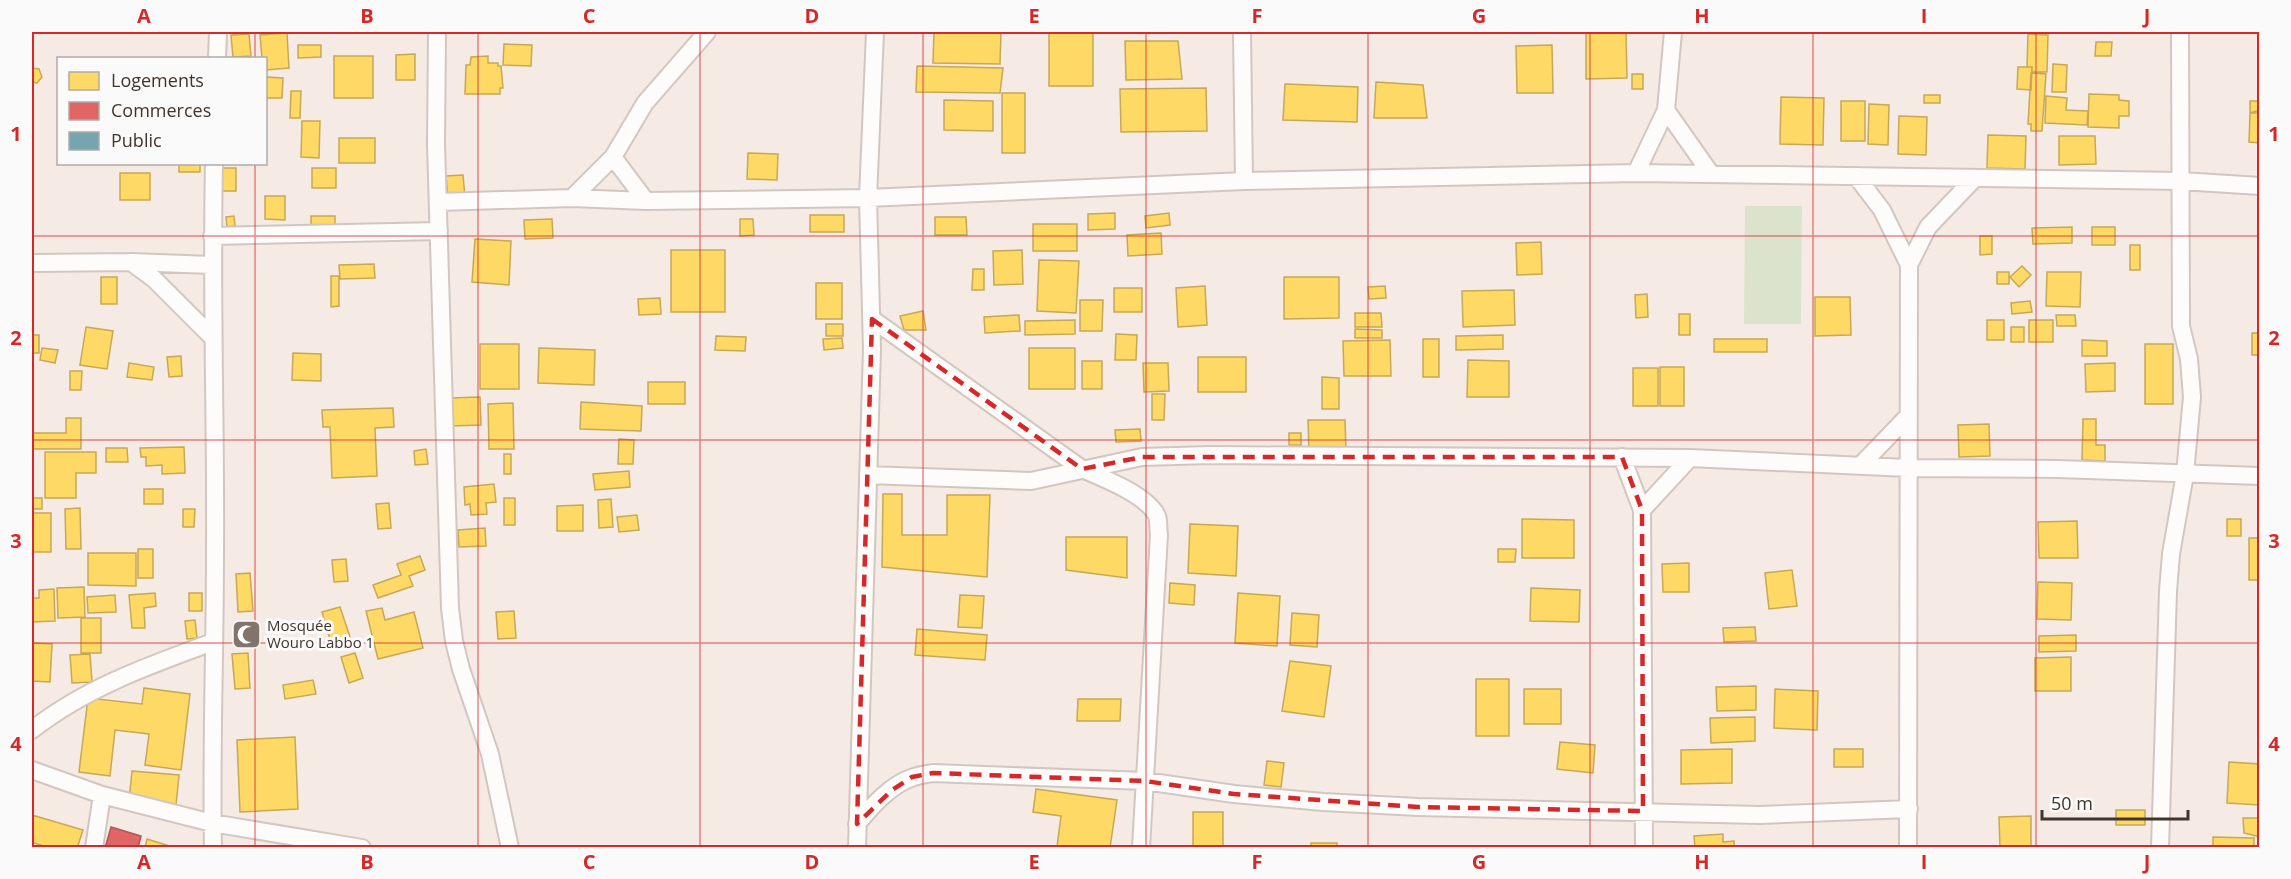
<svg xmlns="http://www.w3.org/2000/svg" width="2291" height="879" viewBox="0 0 2291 879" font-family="'Open Sans',sans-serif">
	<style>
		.green { fill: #dce3cd }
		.homes { fill: #ffd966; stroke: #c6a855; stroke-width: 1.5 }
		.shops { fill: #e06666; stroke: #b05755; stroke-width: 1.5 }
		.public { fill: #76a5af; stroke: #668388; stroke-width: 1.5 }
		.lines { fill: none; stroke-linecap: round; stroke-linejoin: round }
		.street-casing { stroke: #d2c7c0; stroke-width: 20 }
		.street { stroke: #fefcfb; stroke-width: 16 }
		.marked { fill: none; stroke: #d62828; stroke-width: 4.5; stroke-dasharray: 12 8; stroke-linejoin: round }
		.grid { fill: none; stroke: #d62828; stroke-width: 1.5; stroke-opacity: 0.55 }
		.labels { text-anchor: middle; stroke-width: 6; stroke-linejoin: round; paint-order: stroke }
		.poi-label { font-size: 15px; fill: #41342c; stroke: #fafafa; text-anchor: start }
		.neatline { fill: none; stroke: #d62828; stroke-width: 2 }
		.grid-label { font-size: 20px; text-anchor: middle; font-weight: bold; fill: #d62828 }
	</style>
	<rect width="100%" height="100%" fill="#f6ebe4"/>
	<path class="green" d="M1745 206H1802L1801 324H1744Z"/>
	<path class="homes" d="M934 32H1001L1000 64 933 63Z
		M1626 32 1627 78 1586 79V33Z
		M287 33 289 68 266 70V58H262L260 35Z
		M1049 33H1093V86H1049Z
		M249 34 251 56 233 57 231 35Z
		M2028 34 2048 35 2047 72H2032V67H2027Z
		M1125 41H1178L1182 79 1126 80Z
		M2096 42H2112L2111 56H2095Z
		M504 44 532 45 531 66 503 65Z
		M298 45H321V57L298 58Z
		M1552 45 1553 93H1517L1516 46Z
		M415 54V80H396V55Z
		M334 56H373V98H334Z
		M488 56V63H498V66H501L503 88H500V94H465L466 65H470L471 57Z
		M2053 64 2067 65 2066 92H2052Z
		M917 66 1003 68 1000 93 916 92Z
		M2018 67H2032L2031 90 2017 89Z
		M32 68 39 69 42 77 37 83 32 82Z
		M2031 73 2046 74 2042 131H2031V124H2028Z
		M1632 74H1643V89H1632Z
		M266 77 283 78 282 98H266Z
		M1376 82 1423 85 1427 118H1374Z
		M1285 84 1358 87 1357 122 1283 120Z
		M1206 88 1207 131 1121 132 1120 89Z
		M291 91H301L300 118H290Z
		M1002 93H1025V153H1002Z
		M2089 94 2119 95V100L2129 101V116H2119V128L2088 127Z
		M1924 95H1940V103H1924Z
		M2046 96 2067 98 2066 110 2088 111 2087 125 2045 123Z
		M1781 97 1824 98 1823 145 1780 144Z
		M944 100 993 101V131L944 130Z
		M1841 101H1865V141H1841Z
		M2250 101H2260V110L2250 113Z
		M1869 104 1889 105 1888 145 1868 144Z
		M2250 113H2260V143L2249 142Z
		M1899 116 1927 117 1926 155 1898 154Z
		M302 121H320L319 158 301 157Z
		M1988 135 2026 136 2025 169 1987 168Z
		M2059 136H2095L2096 164 2059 165Z
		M339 138H375V163H339Z
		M748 153 778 154 777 180 747 179Z
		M179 164H200V172H179Z
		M222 168H236V191H222Z
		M312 168H336V188H312Z
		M120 173H150V200H120Z
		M463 175 465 197 448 198 446 176Z
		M265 196H285V220L265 219Z
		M1115 213V229L1088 230V214Z
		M1169 213 1170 225 1146 228 1145 216Z
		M810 215H844V232H810Z
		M234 216 235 226 227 227 226 217Z
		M311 216H335V233H311Z
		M935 217H966L967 235H935Z
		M552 219 553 238 525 239 524 220Z
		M740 219H753L754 235 740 236Z
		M1033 224H1077V251H1033Z
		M2072 227V243L2033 244 2032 228Z
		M2092 227H2115V245H2092Z
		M1161 233 1162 254 1128 256 1127 235Z
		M1980 236H1992V254L1980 255Z
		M475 239 511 241 509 285 472 282Z
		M1541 242 1542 274 1517 275 1516 243Z
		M2130 245H2140V270H2130Z
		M671 250H725V312H671Z
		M1022 250 1023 284 994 285 993 251Z
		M1039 260 1079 261 1076 313 1037 311Z
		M374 264 375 278 340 279 339 265Z
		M2022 266 2031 275 2019 287 2010 277Z
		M973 269H984V290H972Z
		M1997 272H2009V284H1997Z
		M2047 272H2081L2080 307 2046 306Z
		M331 276H339V306L331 307Z
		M101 277H117V304H101Z
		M1284 277H1339V318L1284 319Z
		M816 283H842V319H816Z
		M1205 286 1207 325 1178 327 1176 288Z
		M1385 286 1386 298 1369 299 1368 287Z
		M1114 288H1142V312H1114Z
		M1514 290 1515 325 1463 327 1462 291Z
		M1647 294 1648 317 1636 318 1635 295Z
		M1815 297H1850L1851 335 1815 336Z
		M660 298 661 314 639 315 638 299Z
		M1080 300H1103L1102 331H1080Z
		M2030 301 2032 312 2012 314 2011 303Z
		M923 311 926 330H904L900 316Z
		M1355 313H1381L1382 327H1355Z
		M1679 314H1690V335H1679Z
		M1019 315 1020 331 985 333 984 317Z
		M2056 315H2075L2076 326H2057Z
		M1075 320V334L1025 335V321Z
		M1987 320H2004V340H1987Z
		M2029 320H2053V342H2029Z
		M826 324H843V336H826Z
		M86 327 113 331 107 369 80 365Z
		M2011 327H2024V342H2011Z
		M1355 329 1382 330V338H1355Z
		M2252 333H2260V355H2252Z
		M1116 334 1137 335 1136 360H1115Z
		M32 335H39V353H32Z
		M1503 335V349L1456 350V336Z
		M716 336 746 337 745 351 715 350Z
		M842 338 843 348 824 350 823 339Z
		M1423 339H1439V377H1423Z
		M1714 339H1767V352H1714Z
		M1390 340 1391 376H1344L1343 341Z
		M2082 340 2107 341V356H2082Z
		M480 344H519V389H480Z
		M2145 344H2173V404H2145Z
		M42 348 58 350 55 363 40 360Z
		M539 348 595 350 594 385 538 383Z
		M1029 348H1075V389H1029Z
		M293 353 321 354V381L292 380Z
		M181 356 182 376 169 377 167 357Z
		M1198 357H1246V392H1198Z
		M1468 360 1509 361V397H1467Z
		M1082 361H1102V389H1082Z
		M129 363 154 367 152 380 127 377Z
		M1143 363H1168L1169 391 1144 392Z
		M2115 363V391L2086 392 2085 364Z
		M1660 367H1684V406H1660Z
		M1633 368H1658V406H1633Z
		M70 371H82L81 390H70Z
		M1322 377 1339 378V409H1322Z
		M648 382H685V404H648Z
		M1152 394H1165L1164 420H1152Z
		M480 397 481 425 451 426 450 398Z
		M581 402 642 406 641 431 580 429Z
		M513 403 514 449H489L488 404Z
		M393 408 394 427 375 428 377 476 332 478 330 427H323L322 410Z
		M66 418H81V449H32V433H66Z
		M2083 419H2096V445H2105V461L2082 460Z
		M1308 420H1345L1346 451H1309Z
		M1989 424 1990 456 1959 457 1958 425Z
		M1140 429 1141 441 1116 442 1115 430Z
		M1289 433H1301V445H1289Z
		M619 439 634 440 633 464H618Z
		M184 447 185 473 162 474V465L146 466V457H141L140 448Z
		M106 448H127L128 462H106Z
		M426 449 428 464 415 465 414 451Z
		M45 452H96V473H76V498H45Z
		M504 454H511V474H504Z
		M629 471 630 487 595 490 593 474Z
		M494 484 496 502 486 503 487 514 471 515 470 504 465 505 464 487Z
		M144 489H163V504H144Z
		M883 494H902V535H947V495H990L987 577 882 567Z
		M32 498H42V509H32Z
		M504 498H515V525H504Z
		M611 499 613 527 599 528 598 500Z
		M389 503 391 528 378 529 376 504Z
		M583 505V531H557V506Z
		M80 508 81 549H66L65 509Z
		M183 509H195L194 527H183Z
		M32 513H51V552H32Z
		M637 515 639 530 619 532 617 517Z
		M1522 519 1574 520V558H1522Z
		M2227 519H2241V536H2227Z
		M2077 521 2078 558H2039L2038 522Z
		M1190 524 1238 526 1236 576 1188 573Z
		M485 528 486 546 459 547 458 530Z
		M1066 537H1127V578L1066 570Z
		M2249 538H2260V580H2249Z
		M138 549H153V578H138Z
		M1498 549H1516L1515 562H1498Z
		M88 553H136V586L88 585Z
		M420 556 425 570 409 576 413 586 378 598 373 585 401 575 397 564Z
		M346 559 348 581 334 582 332 560Z
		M1689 563V592H1663L1662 564Z
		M1792 570 1797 606 1769 609 1765 573Z
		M250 573 253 611 238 612 236 574Z
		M2038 582 2072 583 2071 620 2037 619Z
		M1170 583 1195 585 1194 605 1169 603Z
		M84 587 85 617 58 618 57 588Z
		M1531 588 1580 590 1579 622 1530 621Z
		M54 589 55 621 32 622V598H39V590Z
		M155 593 156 606 144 608 145 628H132L129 595Z
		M189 593H202V611H189Z
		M1238 593 1280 596 1277 646 1235 643Z
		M115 595 116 612 88 613 87 597Z
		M960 595 984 596 982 628 958 627Z
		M340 607 351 640 332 646 322 612Z
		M382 608 385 620 414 612 423 648 378 659 366 611Z
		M514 611 516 638 498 639 496 612Z
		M1292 613 1319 615 1317 647 1290 645Z
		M81 618H101V653H81Z
		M195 620 197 638 187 639 185 621Z
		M1755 627 1756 641 1724 642 1723 628Z
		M917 629 987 635 985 660 915 655Z
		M2076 635V651L2039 652V636Z
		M32 643 52 644 50 682 32 681Z
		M248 653 250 688 235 689 232 654Z
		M355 653 363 678 349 683 341 657Z
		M90 654 92 682 72 683 70 655Z
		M2071 657V691H2035V658Z
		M1290 661 1331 666 1324 717 1282 711Z
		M1476 679H1509V736H1476Z
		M313 680 316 694 285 699 283 685Z
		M1756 686V710L1717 711 1716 687Z
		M144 688 190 694 181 770 145 765 149 734 115 730 110 776 79 772 88 698 142 704Z
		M1524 689H1561V724H1524Z
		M1775 689 1818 691 1817 730 1774 728Z
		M1078 699H1121L1120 721H1077Z
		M1755 717V741L1711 743 1710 718Z
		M295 737 298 809 240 812 237 740Z
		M1560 742 1595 745 1593 773 1557 769Z
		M1732 749V783L1681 784V750Z
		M1834 749H1863V767H1834Z
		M1267 761 1284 763 1281 787 1264 785Z
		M2229 762 2260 764V805L2227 803Z
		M132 771 179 775 176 805 129 801Z
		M1036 789 1117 800 1110 848 1057 847 1061 816 1033 812Z
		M2116 810H2145V825H2116Z
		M1193 812H1223V848H1193Z
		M32 815 83 830 77 848H50L34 843 32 848Z
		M2031 816V848H2000L1999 817Z
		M2243 818H2260V837L2244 833Z
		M1723 834V842L1734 841V848H1695L1694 836Z
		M2213 837 2254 838V848H2213Z
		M147 839 176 848H145Z
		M1311 843H1337V848H1311Z"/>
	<path class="shops" d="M111 827 141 836 138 848H105Z"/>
	<path class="public" d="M253 626 255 641 236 644 234 629Z"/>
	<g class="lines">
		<defs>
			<path id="street" d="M437 32 436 144 450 608 454 641 461 669 490 754 510 848
				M1242 32 1244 181
				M217 58 218 32
				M1666 110 1711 174
				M613 157 646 201
				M1636 173 1666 110 1673 32
				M1856 176 1882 210 1909 265
				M572 198 613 157 645 103 707 32
				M438 202 572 198 646 201 868 198 1244 181 1636 173 2181 181 2260 186
				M212 236 439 231
				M131 262 154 279 212 337
				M32 263 131 262 212 265
				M872 319 1082 469C1103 478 1147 495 1157 516 1159 521 1158 530 1159 535L1141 848
				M1622 457 1642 510 1644 848
				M1860 466 1908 416
				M868 475 1031 481 1142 457 1210 455 1690 458 1908 468 2058 469 2260 476
				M1642 510 1690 458
				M32 730C85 688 150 665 213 642
				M32 770 102 795 212 823 362 848
				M857 824C872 806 891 784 914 777 920 775 927 774 933 773L1145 781 1234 794 1323 802 1418 807 1759 815 1909 809
				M94 848 102 795
				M213 848C211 749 215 651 215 553 216 423 211 293 214 164
				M857 848 872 349 868 198 875 32
				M1908 848 1909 265 1928 227 1975 178
				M2160 848 2168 591 2171 554 2185 474 2192 397 2189 359 2181 326 2180 32"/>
		</defs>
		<use href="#street" class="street-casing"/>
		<use href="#street" class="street"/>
	</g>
	<path class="marked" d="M872 319 1082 469 1142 457H1622L1642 510 1643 811 1418 807 1234 794 1145 781 933 773 912 777 892 790 857 824Z"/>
	<path class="grid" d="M255 32V58M478 32V848M700 32V848M923 32V848M1146 32V848M1368 32V848M1590 32V848M1813 32V848M2036 32V848M255 164V848M32 236H2260M32 440H2260M32 643H2260"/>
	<defs>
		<symbol id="mosque-square" viewBox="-11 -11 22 22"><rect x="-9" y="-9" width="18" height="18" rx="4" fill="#80746c" stroke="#fafafa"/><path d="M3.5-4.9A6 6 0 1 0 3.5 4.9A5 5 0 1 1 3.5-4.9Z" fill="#fff"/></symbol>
	</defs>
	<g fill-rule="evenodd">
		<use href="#mosque-square" x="230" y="618" width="33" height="33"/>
	</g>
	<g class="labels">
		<g class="poi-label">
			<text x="267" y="631">Mosquée<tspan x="267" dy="17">Wouro Labbo 1</tspan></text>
		</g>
	</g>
	<rect width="2291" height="879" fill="none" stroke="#fafafa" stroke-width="66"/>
	<rect x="57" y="57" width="210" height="108" fill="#fafafa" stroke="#b0aba8" stroke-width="1.5"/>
	<rect x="69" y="72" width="30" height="18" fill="#ffd966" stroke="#b0aba8" stroke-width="1.5"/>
	<text x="111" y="87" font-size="18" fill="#41342c">Logements</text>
	<rect x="69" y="102" width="30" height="18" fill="#e06666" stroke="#b0aba8" stroke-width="1.5"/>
	<text x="111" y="117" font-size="18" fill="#41342c">Commerces</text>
	<rect x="69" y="132" width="30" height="18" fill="#76a5af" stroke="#b0aba8" stroke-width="1.5"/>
	<text x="111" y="147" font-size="18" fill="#41342c">Public</text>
	<path d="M2042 810v9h146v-9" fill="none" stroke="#41342c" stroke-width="3"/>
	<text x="2051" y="810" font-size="18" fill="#41342c" stroke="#fafafa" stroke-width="4.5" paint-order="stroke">50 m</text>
	<rect x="33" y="33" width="2225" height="813" class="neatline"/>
	<g class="grid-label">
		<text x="144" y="23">A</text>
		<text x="367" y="23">B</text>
		<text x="589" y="23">C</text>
		<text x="812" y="23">D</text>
		<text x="1034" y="23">E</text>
		<text x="1257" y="23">F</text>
		<text x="1479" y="23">G</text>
		<text x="1702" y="23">H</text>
		<text x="1924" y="23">I</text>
		<text x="2147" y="23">J</text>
		<text x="16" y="141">1</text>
		<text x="2274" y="141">1</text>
		<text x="16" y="345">2</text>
		<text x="2274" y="345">2</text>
		<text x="16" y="548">3</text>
		<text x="2274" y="548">3</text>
		<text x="16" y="751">4</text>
		<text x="2274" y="751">4</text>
		<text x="144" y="869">A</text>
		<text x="367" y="869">B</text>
		<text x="589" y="869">C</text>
		<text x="812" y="869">D</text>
		<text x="1034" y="869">E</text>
		<text x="1257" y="869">F</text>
		<text x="1479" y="869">G</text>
		<text x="1702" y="869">H</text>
		<text x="1924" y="869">I</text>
		<text x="2147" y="869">J</text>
	</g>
</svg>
